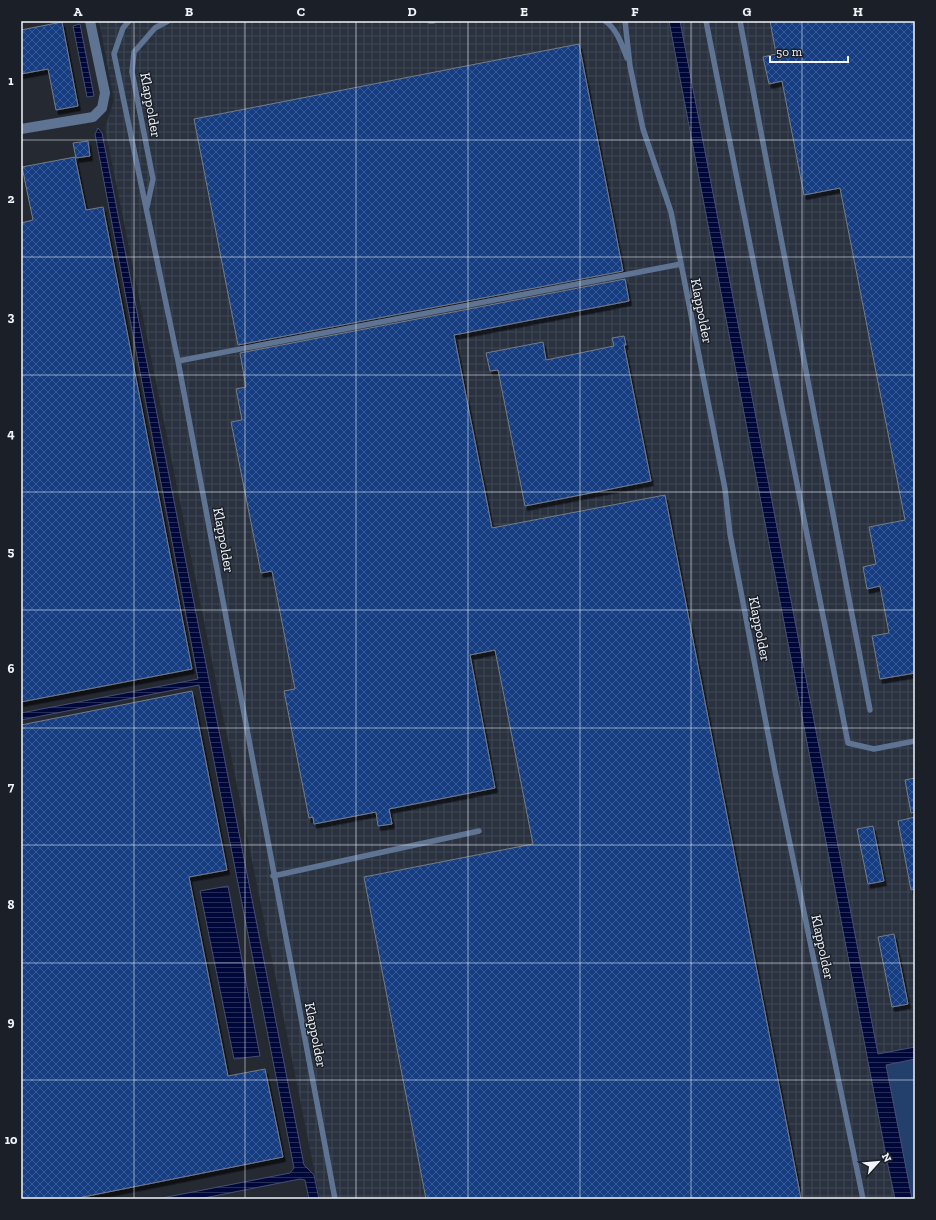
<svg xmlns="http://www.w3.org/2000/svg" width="936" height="1220" viewBox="0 0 936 1220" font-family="'Zilla Slab',serif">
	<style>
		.industrial { fill: url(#industrial-grid) }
		.grass { fill: #233f6c }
		.water { fill: url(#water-rules); stroke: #484f74 }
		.building { fill: url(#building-cross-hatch); stroke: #767c86; filter: url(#shadow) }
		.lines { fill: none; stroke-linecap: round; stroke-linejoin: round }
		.service { stroke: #5f7393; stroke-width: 5.5 }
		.minor { stroke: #5f7393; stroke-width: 10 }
		.grid { fill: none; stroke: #f1f5fa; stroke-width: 1; stroke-opacity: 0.55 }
		.labels { text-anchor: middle; stroke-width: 3; stroke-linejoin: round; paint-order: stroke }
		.street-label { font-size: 14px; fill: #f1f5fa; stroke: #1b2028 }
		.neatline { fill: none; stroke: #f1f5fa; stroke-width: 1.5 }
		.grid-label { font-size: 13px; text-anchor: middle; font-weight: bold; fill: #f1f5fa }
	</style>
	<defs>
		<pattern id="industrial-grid" width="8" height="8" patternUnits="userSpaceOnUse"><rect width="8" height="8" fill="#2a3240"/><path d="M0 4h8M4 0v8" fill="none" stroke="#3f4653"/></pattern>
		<pattern id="water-rules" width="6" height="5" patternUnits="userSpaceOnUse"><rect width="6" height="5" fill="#00083a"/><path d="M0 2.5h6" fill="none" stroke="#262d57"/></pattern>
		<pattern id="building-cross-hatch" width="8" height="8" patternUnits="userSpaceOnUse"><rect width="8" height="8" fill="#143d81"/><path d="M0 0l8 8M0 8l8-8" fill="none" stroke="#375a94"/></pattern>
		<filter id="shadow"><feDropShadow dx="2.5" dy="4.5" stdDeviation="0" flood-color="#0009"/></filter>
	</defs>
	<rect width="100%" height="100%" fill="#242932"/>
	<path class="industrial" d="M99 21H915V1199H320L105 128 114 100Z"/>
	<path class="grass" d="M915 1059V1199H912L886 1065Z"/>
	<path class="water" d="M669 21H680L878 1054 915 1047V1059L886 1065 912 1199H895L887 1161Z
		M80 24 94 96 87 97 73 26Z
		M98 128 102 133 304 1165 314 1175 319 1199H309L305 1180 300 1179 199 1199H157L290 1173 294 1168 199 685 21 720V713L198 679 95 134Z
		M228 886 260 1056 234 1059 200 891Z"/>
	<path class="building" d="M770 21H915V673L880 679 872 636 889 633 880 586 867 589 863 567 876 564 869 527 905 520 840 188 804 195 782 81 769 84 763 57 776 54Z
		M62 22 78 106 56 110 48 69 21 74V30Z
		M579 44 623 271 238 345 194 119Z
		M88 141 90 156 76 158 73 143Z
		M75 157 86 210 103 207 192 669 21 702V223L33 220 22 167Z
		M625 279 629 301 454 335 492 528 665 495 801 1199H426L364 877 533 844 495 650 470 655 495 788 389 809 392 824 378 826 376 812 314 824 313 817 309 818 284 691 295 689 272 571 261 573 231 422 242 420 236 389 246 387 240 353Z
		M624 336 626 345H624L651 481 525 506 498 370 490 371 486 353 543 342 546 360 614 346 612 338Z
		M192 691 227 870 189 877 228 1076 265 1069 283 1157 73 1199H21V725Z
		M915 778V812L911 813 905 780Z
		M915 817V889L911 890 898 821Z
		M873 826 884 881 868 884 857 829Z
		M894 934 908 1004 892 1007 878 937Z"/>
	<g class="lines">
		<path class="service" d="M129 21 123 28 114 54 178 361 335 1199
			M430 21H433
			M605 21C617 29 622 45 627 58
			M625 21 630 66 643 129 671 212 725 489 730 534 776 776 863 1199
			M706 21 848 743 874 749 915 741
			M740 21 870 710
			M147 207 153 179 132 72 134 52 155 28 168 21
			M178 361 681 264
			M273 876 479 831"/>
		<path class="minor" d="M21 129 93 117 102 108 105 93 90 21"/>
	</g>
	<path class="grid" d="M134 21V1199M245 21V1199M356 21V1199M468 21V1199M580 21V1199M691 21V1199M802 21V1199M21 140H915M21 257H915M21 375H915M21 492H915M21 610H915M21 728H915M21 845H915M21 963H915M21 1080H915"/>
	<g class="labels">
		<g class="street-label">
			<text transform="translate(151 105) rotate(80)" y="5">Klappolder</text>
			<text transform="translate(702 311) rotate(79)" y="5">Klappolder</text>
			<text transform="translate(224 540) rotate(80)" y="5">Klappolder</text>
			<text transform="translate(760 629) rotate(79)" y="5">Klappolder</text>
			<text transform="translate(823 947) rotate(78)" y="5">Klappolder</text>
			<text transform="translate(316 1035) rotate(79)" y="5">Klappolder</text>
		</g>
	</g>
	<rect width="936" height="1220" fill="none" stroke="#1b2028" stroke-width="44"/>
	<g transform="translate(878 1162) rotate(63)" stroke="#1b2028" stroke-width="3" paint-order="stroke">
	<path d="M0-3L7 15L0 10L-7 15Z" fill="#f1f5fa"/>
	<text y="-6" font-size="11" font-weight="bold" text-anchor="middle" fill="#f1f5fa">N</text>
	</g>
	<path d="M770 56v6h78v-6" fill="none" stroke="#f1f5fa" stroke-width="2"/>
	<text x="776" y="56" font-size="12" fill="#f1f5fa" stroke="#1b2028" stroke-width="3" paint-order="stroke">50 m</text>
	<rect x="22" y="22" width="892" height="1176" class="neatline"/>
	<g class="grid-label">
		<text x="78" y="16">A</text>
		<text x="189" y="16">B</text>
		<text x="301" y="16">C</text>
		<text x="412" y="16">D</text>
		<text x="524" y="16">E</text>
		<text x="635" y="16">F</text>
		<text x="747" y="16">G</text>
		<text x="858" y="16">H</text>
		<text x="11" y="85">1</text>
		<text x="11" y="203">2</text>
		<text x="11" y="321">3</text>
		<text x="11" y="438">4</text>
		<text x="11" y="556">5</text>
		<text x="11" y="673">6</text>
		<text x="11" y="791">7</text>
		<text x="11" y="909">8</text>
		<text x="11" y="1026">9</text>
		<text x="11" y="1144">10</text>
	</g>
</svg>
